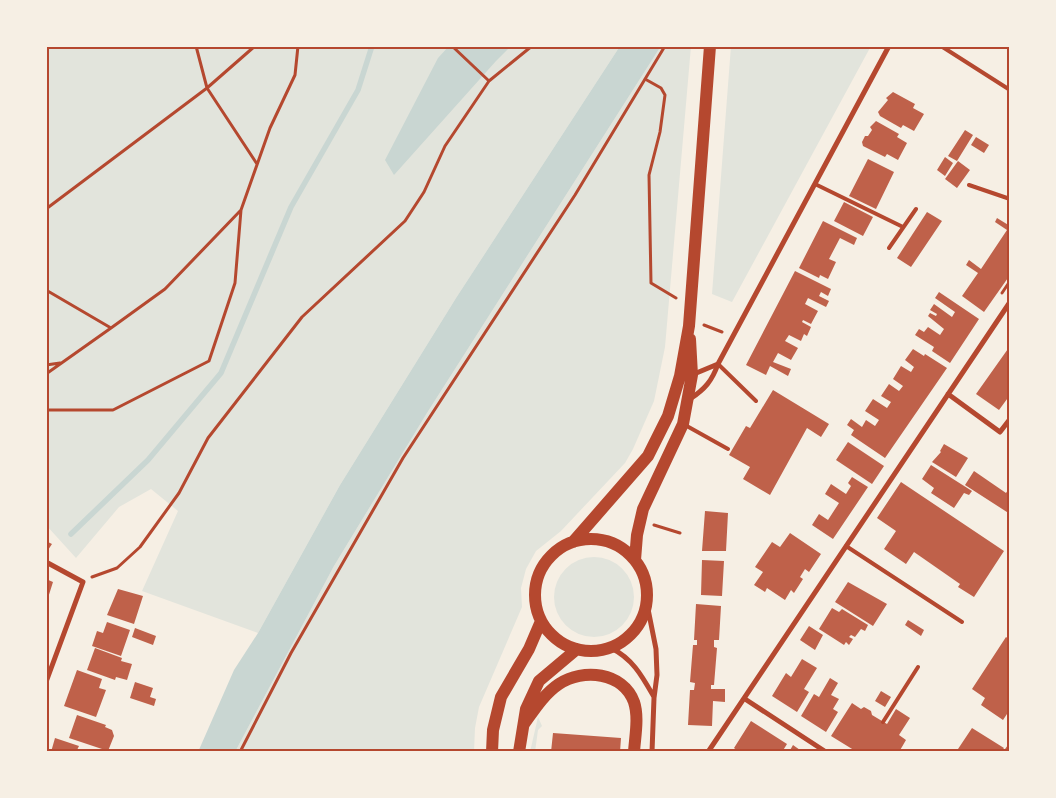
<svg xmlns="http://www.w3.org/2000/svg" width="1056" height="798" viewBox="0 0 1056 798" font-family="'PT Sans Narrow',sans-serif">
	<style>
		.green { fill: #e2e4dc }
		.water { fill: #c9d6d2 }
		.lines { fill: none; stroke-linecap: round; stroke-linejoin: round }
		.stream { stroke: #c9d6d2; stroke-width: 5.5 }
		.building { fill: #bf614a }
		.path { stroke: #b5482f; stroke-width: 3 }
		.service { stroke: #b5482f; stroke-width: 4 }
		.minor { stroke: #b5482f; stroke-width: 5 }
		.primary { stroke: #b5482f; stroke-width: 12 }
		.neatline { fill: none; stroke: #b5482f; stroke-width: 2 }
	</style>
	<rect width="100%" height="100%" fill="#f6efe4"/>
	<path class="green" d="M46 46H620L456 298 340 485 258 633 142 591 178 511 151 489 119 507 76 558 46 525Z
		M661 46H691L665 347 654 401 633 449 625 463 561 531 536 551 526 569 521 588 522 607 479 707 475 728 474 752H235L334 566 427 413Z
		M731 46H871L732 302 712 294Z
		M554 597a40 40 0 1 1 80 0a40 40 0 1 1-80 0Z
		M538 717 542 726 538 730 535 752H530Z"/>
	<path class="water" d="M449 46H511L496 61 394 175 385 160 438 58Z
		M620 46H661L427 413 334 566 235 752H198L234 670 258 633 340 485 456 298Z"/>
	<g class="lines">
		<path class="stream" d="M71 534 148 460 221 373 291 207 358 90 372 46"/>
	</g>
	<path class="building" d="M893 92 915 104 913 108 924 114 914 131 903 125 901 128 880 116 878 112 888 100 886 98Z
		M876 121 899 134 897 137 907 143 898 160 887 154 885 157 863 146 862 142 865 136H868L872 130 870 127Z
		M965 130 973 135 957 161 948 156Z
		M976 137 989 145 984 153 971 145Z
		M945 157 953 163 945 176 937 170Z
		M868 159 894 172 876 209 849 196Z
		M958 161 970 170 957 188 945 179Z
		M844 202 873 217 863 236 834 221Z
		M927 212 942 221 911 267 897 258Z
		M997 218 1010 226V275L984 312 962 296 978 273 966 265 969 260 981 269 1007 230 995 222Z
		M823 221 857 238 854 245 840 238 829 259 836 262 828 279 820 275 819 278 799 268Z
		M795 271 831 289 828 296 821 292 819 296 829 301 826 307 808 298 805 304 818 311 811 324 803 320 802 322 811 327 807 336 804 334 801 341 789 335 785 341 798 348 791 360 778 353 773 362 791 369 788 376 770 366 766 375 746 365Z
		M939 292 979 319 950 363 932 351 934 347 915 335 919 329 924 332 928 327 940 335 944 329 928 316 930 313 936 316 937 314 930 310 934 304 952 317 955 312 935 298Z
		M1010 346V395L999 410 976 394Z
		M913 349 924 356 925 354 947 368 885 458 851 435 854 430 847 425 851 419 862 427 866 420 875 426 879 420 865 411 873 399 887 408 891 402 881 396 889 384 899 391 903 386 893 379 901 366 911 372 914 367 905 360Z
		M773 390 829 424 821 437 807 428 770 495 743 479 750 467 729 455 746 426 750 428Z
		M848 442 884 466 872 484 836 460Z
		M944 444 968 458 956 477 932 462 941 452 940 451Z
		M931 465 972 491 969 495 964 493 954 508 931 493 934 488 922 479Z
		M974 471 1006 493 1010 487V514L965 485Z
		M852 477 868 487 833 539 812 525 819 514 828 520 839 503 825 494 831 484 846 494 851 486 848 483Z
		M901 482 1004 551 974 597 958 587 960 584 914 552 906 564 884 549 896 531 877 518Z
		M705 511 728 513 726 551H702Z
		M790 533 821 554 809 572 805 569 800 577 803 579 794 593 791 590 785 600 767 588 765 592 754 585 763 572 755 567 772 542 780 547Z
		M46 541 52 544 46 553Z
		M702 560 724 561 722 596 701 595Z
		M46 579 53 582 47 601 46 600Z
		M848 582 887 604 873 626 835 602Z
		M118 589 143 596 134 624 107 615Z
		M696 604 721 606 719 640H714V647L717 648 714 685H711V689H725V702L713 701 712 726 688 725 690 690H694L695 683 690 682 693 645H697V640H694Z
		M832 608 839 612 842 609 868 625 865 631 861 629 855 637 851 635 849 637 853 639 849 645 846 642 844 645 819 629Z
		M908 620 924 630 921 636 905 625Z
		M107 622 130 630 121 656 92 646 97 631 103 633Z
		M809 626 823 635 815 650 800 640Z
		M135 628 156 636 153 645 132 637Z
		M1006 637 1010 640V716L1007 714 1003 720 981 705 985 698 972 689Z
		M95 648 122 658 121 661 132 664 127 680 116 677 115 680 87 670Z
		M802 659 817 668 804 689 809 692 797 712 772 696 786 673 791 677Z
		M77 670 102 679 99 688 106 690 96 717 64 706Z
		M830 678 838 683 831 695 839 699 833 709 838 712 826 732 801 716 814 694 819 697Z
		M135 682 153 688 150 697 156 699 154 706 130 698Z
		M881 691 891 697 885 707 875 701Z
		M852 703 861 709 864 707 871 711 872 715 887 724 896 709 910 718 899 735 906 740 899 752H857L831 736Z
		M77 715 106 725 105 727 112 730 114 736 108 751 69 738Z
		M751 721 787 744 782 752H739L734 748Z
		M972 728 1004 748 1001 752H956Z
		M553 733 621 738 620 752H551Z
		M55 738 79 746 76 752H51Z
		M1010 742V752H1003Z
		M793 745 800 750 798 752H789Z"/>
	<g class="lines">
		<path class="path" d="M196 46 207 88 257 164
			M452 46 489 81
			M645 79 661 88 665 95 660 132 649 175 651 283 676 298
			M46 209 207 88 255 46
			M46 290 111 328 46 374
			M1002 293 1010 281
			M704 325 722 332
			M111 328 165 289 241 210
			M46 365 60 363
			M46 410H113L209 361 235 283 241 210 270 128 295 75 298 46
			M654 525 680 533
			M92 577 117 568 140 547 179 493 208 438 302 317 405 221 424 192 445 146 489 81 532 46
			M240 752 291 653 403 458 575 195 665 46"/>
		<path class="service" d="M941 46 1010 90
			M815 184 903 227
			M969 185 1010 199
			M889 248 916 209
			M718 364 756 401
			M685 425 728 449
			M846 546 962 622
			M883 722 918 667"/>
		<path class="minor" d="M694 374 718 364
			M948 394 1000 432 1010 419
			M690 399C705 389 712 381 718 364L889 46
			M46 562 83 582 46 682
			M647 604 656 649 657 675 654 698 652 752
			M611 648C633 659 642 676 654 697
			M745 699 826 752
			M708 752 1010 302"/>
		<path class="primary" d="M535 595a56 56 0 1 1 112 0a56 56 0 1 1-112 0Z
			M573 542 648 456 668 416 680 376 689 326 710 46
			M635 560 637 535 643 509 683 424 692 375 690 339
			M524 724C534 710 544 694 559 684 583 668 623 672 634 702 639 717 635 737 634 752
			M492 752 493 730 501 697 529 649 541 621
			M519 752 526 709 539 681 577 649"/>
	</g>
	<rect width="1056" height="798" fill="none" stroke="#f6efe4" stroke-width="95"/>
	<rect x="48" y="48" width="960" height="702" class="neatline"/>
</svg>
